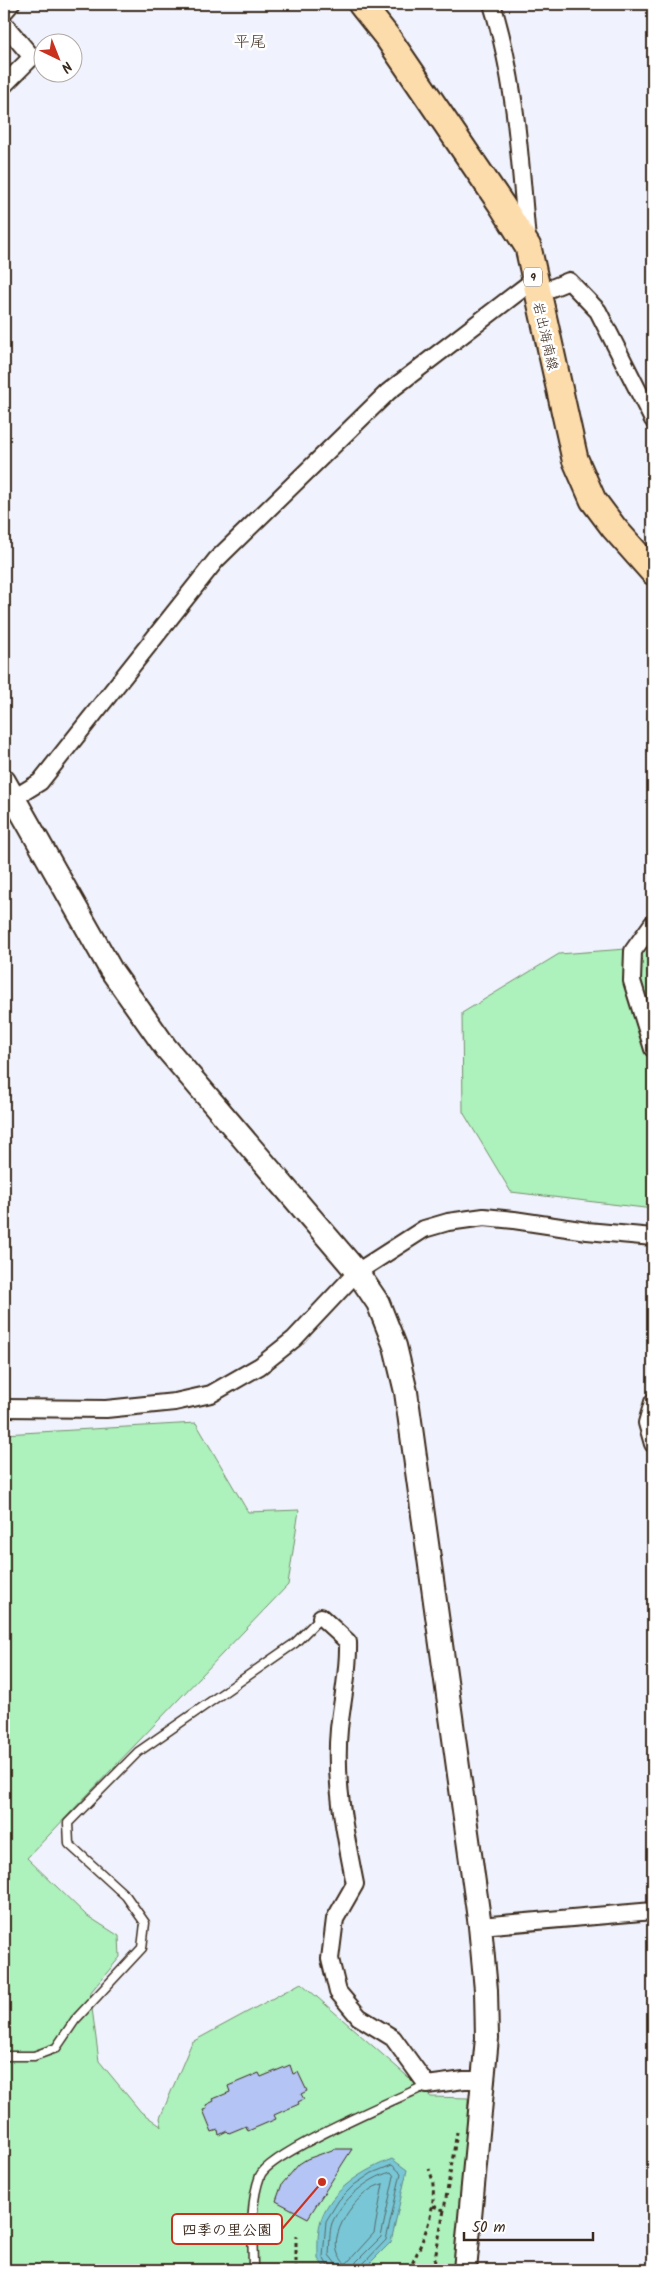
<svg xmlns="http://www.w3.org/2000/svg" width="657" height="2274" viewBox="0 0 657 2274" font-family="Kalam,'Klee One',sans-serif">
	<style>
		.green { fill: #adf1bc; stroke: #748e6d }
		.water { fill: #79c7d6; stroke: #60888c }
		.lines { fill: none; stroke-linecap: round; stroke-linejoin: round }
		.shore { stroke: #546968; stroke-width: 1 }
		.building { fill: #b4c4f4; stroke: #3b2a1e }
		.lane-casing { stroke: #3b2a1e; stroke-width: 11 }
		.street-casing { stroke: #3b2a1e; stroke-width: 20 }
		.secondary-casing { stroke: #3b2a1e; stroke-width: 26 }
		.primary-casing { stroke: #3b2a1e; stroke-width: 29 }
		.path { stroke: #3b2a1e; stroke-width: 3; stroke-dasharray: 4 4; stroke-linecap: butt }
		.lane { stroke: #fff; stroke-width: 8 }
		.street { stroke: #fff; stroke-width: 16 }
		.secondary { stroke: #fff; stroke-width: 22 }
		.primary { stroke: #fddcac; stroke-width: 25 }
		.labels { text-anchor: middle; stroke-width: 5; stroke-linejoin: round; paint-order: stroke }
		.shield { fill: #fff; stroke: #766a62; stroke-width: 1 }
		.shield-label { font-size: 12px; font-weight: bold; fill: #3b2a1e }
		.street-label { font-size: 14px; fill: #3b2a1e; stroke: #fff }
		.quarter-label { font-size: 16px; fill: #3b2a1e; stroke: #fff }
		.leader { fill: none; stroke: #c8321e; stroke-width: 2 }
		.callout-dot { fill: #c8321e; stroke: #fff; stroke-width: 2 }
		.callout { fill: #fff; stroke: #c8321e; stroke-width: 2 }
		.callout-label { font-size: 15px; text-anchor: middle; font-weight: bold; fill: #3b2a1e }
	</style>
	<rect width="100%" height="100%" fill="#f0f3fd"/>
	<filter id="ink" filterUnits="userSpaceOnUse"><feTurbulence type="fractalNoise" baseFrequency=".02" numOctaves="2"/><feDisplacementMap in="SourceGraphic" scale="10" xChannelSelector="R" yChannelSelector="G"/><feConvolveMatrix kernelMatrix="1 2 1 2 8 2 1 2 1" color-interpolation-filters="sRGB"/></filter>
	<g filter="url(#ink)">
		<path class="green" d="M653 947V1209L511 1192 463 1112 462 1013 559 954Z
			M196 1423 248 1512 299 1510 288 1585 27 1858 86 1915 119 1936 120 1957 90 1993 99 2061 141 2112 162 2127 160 2118 192 2042 301 1983 431 2097 468 2098 460 2270H4V1434Z"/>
		<path class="water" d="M392 2159 407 2170 391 2242 363 2270H327L318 2259C318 2247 317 2232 321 2220 331 2189 364 2170 392 2159Z"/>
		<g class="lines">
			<path class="shore" d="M383 2184 374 2233 347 2263H344C342 2260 339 2257 338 2254 328 2231 361 2187 383 2184Z
				M330 2270 323 2257 326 2221 339 2200 354 2185 372 2173 392 2165 401 2173 386 2240 362 2265 360 2270
				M337 2270 336 2264 329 2255C330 2245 329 2232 332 2223 342 2200 367 2178 391 2172L394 2176 381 2237 356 2262 354 2270"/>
		</g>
		<path class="building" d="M290 2065 293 2074 298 2072 307 2091 301 2094 304 2099 298 2102 299 2104 274 2115 276 2119 248 2131 246 2126 229 2133 227 2131 219 2135 218 2130 212 2132 203 2110 207 2109 206 2105 214 2101 213 2099 230 2092 228 2086 259 2073 261 2077Z
			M335 2149H352L308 2218 276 2201 282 2184 299 2164 307 2159Z"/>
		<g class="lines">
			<defs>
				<path id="lane" d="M4 2056H34L56 2048 75 2020 142 1948 145 1923 126 1896 69 1844 68 1823 138 1752 295 1643 321 1617
					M253 2270C253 2239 249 2206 260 2176 269 2153 399 2098 427 2085"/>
				<path id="street" d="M492 4C516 80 520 161 527 240
					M4 12 11 4
					M4 24 32 57 4 85
					M14 798 40 782 216 560 388 392 526 286 537 294 569 281 598 311 653 420
					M653 923 633 951 632 981 653 1049
					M653 1402 647 1423 653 1444
					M4 1408 106 1409 175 1402 211 1394 260 1366 294 1339 357 1272 424 1229 448 1222 484 1217 514 1220 587 1231 653 1237
					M321 1617 348 1642C349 1672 342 1700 339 1729 334 1781 345 1834 355 1884L335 1919 330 1959 338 1992 359 2017 393 2038 427 2085 464 2080H484
					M480 1926 653 1911"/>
				<path id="secondary" d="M4 781 111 970 166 1048 357 1272 378 1303 395 1346 406 1392 480 1926 486 1990 487 2038 465 2270"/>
				<path id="primary" d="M361 4 388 38 501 204 528 247 575 459 593 500 614 528 653 572"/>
			</defs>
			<use href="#lane" class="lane-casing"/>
			<use href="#street" class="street-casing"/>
			<use href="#secondary" class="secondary-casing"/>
			<use href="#primary" class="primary-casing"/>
			<path class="path" d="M433 2206 444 2210 457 2132
				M296 2270V2236
				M409 2270C423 2242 442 2199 429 2169
				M433 2270 444 2210"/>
			<use href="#lane" class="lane"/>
			<use href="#street" class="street"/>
			<use href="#secondary" class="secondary"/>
			<use href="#primary" class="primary"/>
		</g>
	</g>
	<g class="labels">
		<rect class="shield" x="524" y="267.5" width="18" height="19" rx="4"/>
		<g class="shield-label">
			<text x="533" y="281">9</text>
		</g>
		<g class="street-label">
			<text transform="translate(546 336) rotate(77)" y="5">岩出海南線</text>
		</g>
		<g class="quarter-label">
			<text x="250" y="47">平尾</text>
		</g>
	</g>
	<path class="leader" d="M322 2182L282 2229"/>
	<circle class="callout-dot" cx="322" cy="2182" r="5"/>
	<rect class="callout" x="172" y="2214" width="110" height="30" rx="5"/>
	<g class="callout-label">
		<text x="227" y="2235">四季の里公園</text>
	</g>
	<rect width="657" height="2274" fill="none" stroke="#fff" stroke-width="20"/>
	<rect x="10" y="10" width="637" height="2254" fill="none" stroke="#3b2a1e" stroke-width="2" filter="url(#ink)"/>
	<g transform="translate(58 58) rotate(137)"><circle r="24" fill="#ffffff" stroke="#b1aaa5"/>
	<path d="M0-4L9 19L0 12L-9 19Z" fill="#c8321e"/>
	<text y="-8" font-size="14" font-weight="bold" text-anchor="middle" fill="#3b2a1e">N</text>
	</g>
	<path d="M464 2232v8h129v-8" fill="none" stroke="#3b2a1e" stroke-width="2.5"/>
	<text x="472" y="2232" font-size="15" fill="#3b2a1e" stroke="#ffffff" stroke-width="4" paint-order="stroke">50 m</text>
</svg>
